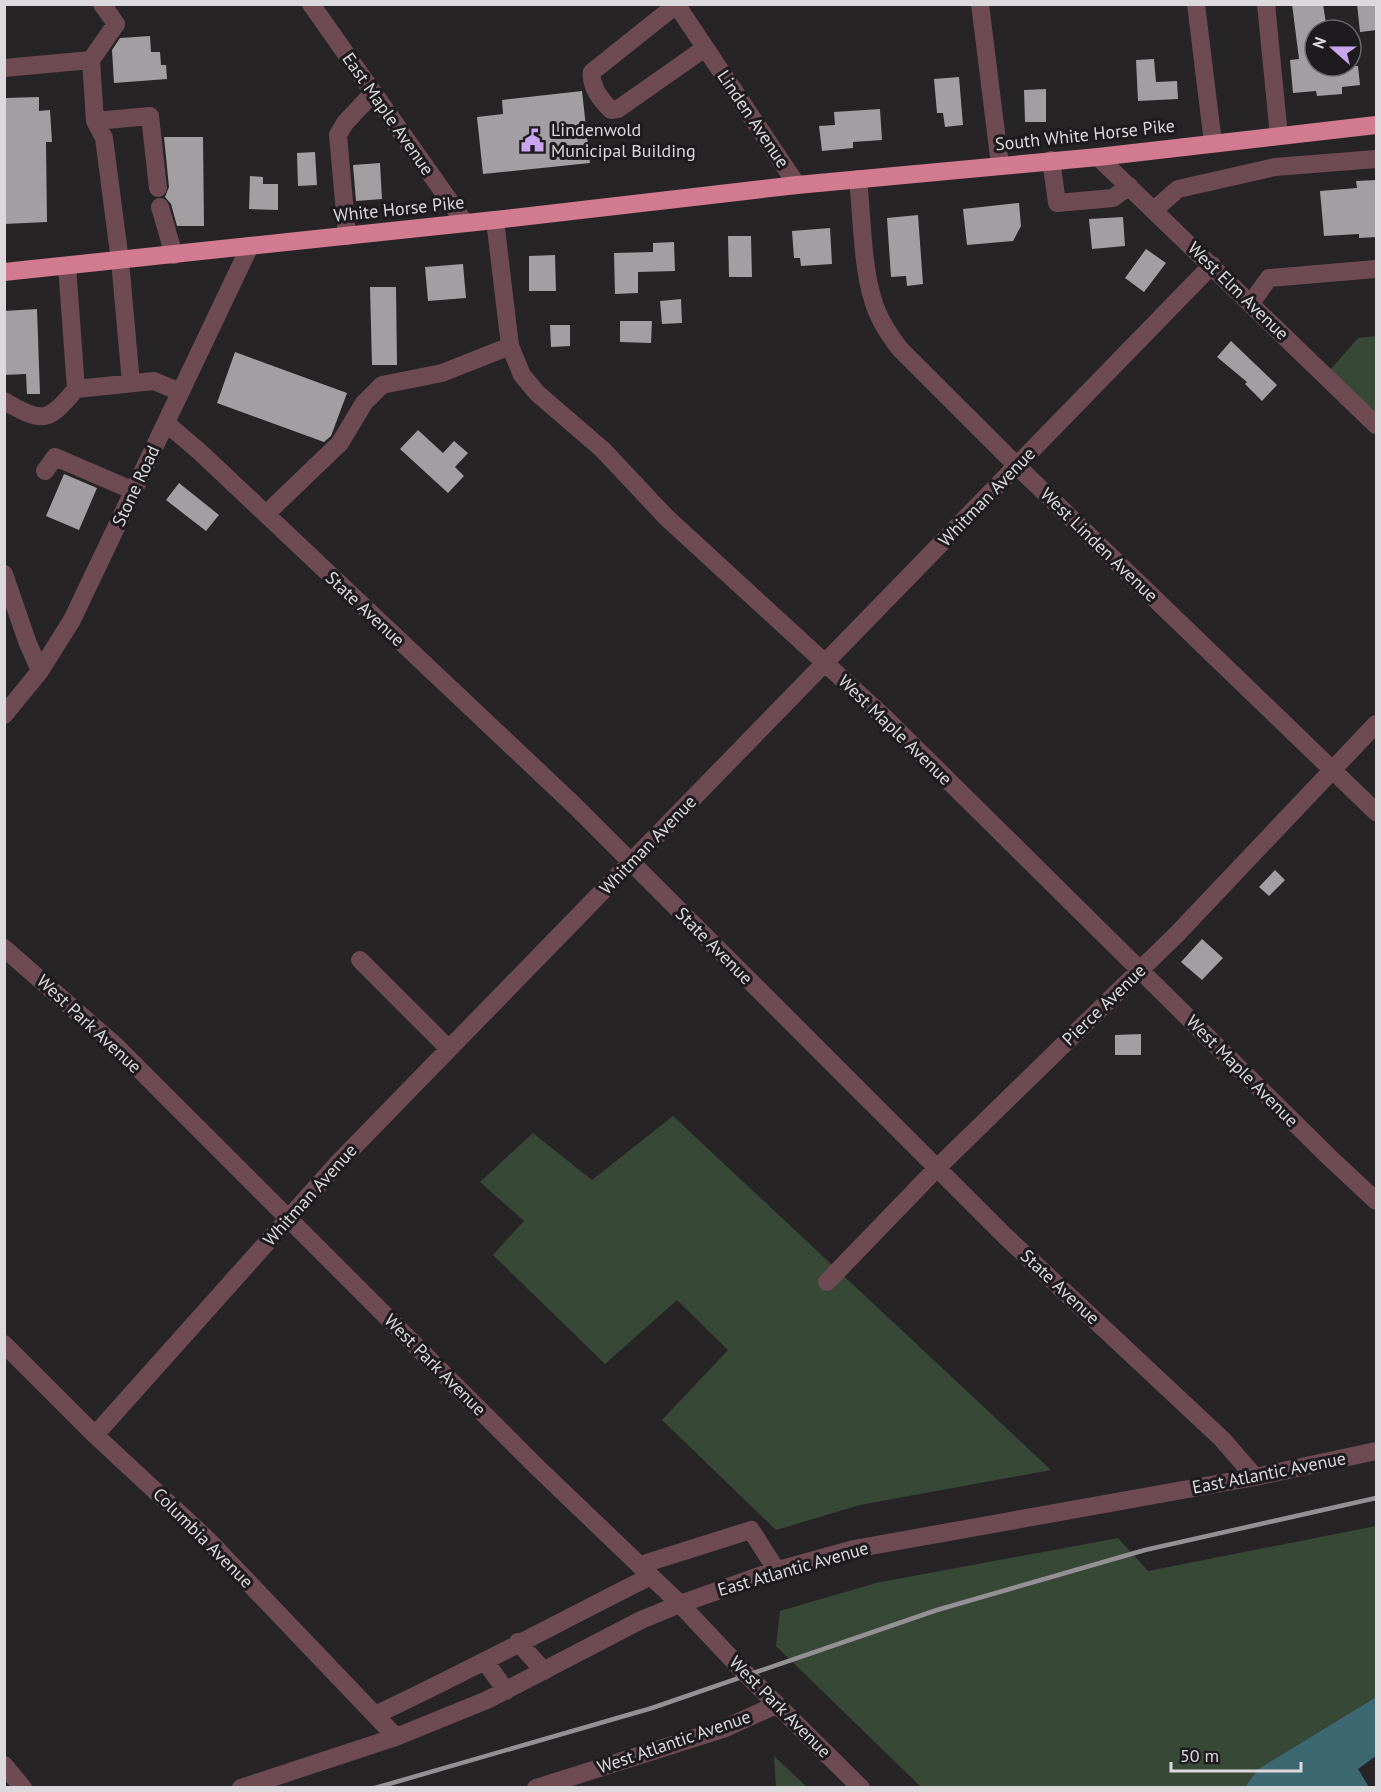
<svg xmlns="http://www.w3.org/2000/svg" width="1381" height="1792" viewBox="0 0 1381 1792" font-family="'PT Sans',sans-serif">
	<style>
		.green { fill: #374837 }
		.water { fill: #3b6871 }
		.building { fill: #a39ea1 }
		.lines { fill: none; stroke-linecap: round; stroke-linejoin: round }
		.minor { stroke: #6e4a52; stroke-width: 18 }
		.highway { stroke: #d27a8f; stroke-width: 18 }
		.rail { stroke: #939193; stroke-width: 4.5 }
		.labels { text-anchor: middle; stroke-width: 6; stroke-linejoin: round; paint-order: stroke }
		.street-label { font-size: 18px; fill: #dbd9db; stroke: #1d1b1d }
		.poi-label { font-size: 18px; fill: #dbd9db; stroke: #1d1b1d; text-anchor: start }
	</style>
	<rect width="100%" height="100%" fill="#272426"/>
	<path class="green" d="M1376 336V428L1323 378 1358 338Z
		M673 1116 1051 1470 860 1505 776 1530 662 1420 728 1350 677 1300 605 1364 493 1255 524 1221 480 1182 533 1133 592 1180Z
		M1376 1526V1697L1258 1769 1245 1787H921L776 1646 780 1611 876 1583 1118 1538 1148 1571Z
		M774 1756 807 1787H776Z"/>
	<path class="water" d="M1376 1697V1756L1358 1769 1369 1787H1245L1258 1769Z"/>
	<path class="building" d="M1292 4H1323L1327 30H1315V66H1358L1360 85 1342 87V94L1317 96 1316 91 1293 93 1290 60 1299 59Z
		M1357 4H1377V30L1360 32Z
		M150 36 151 52H160L161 65H166L167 79 114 83 112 50 120 38Z
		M1154 59 1156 82 1177 81 1178 99 1138 101 1136 60Z
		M959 77 963 125 945 127 943 113H937L934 79Z
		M1046 89V122H1025L1024 90Z
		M582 91 590 163 483 174 477 117 503 114 502 100Z
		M39 97V111L50 110 52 142H46L47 222 4 224V98Z
		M880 109 882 140 853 142V148L822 151 819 126 835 125 834 112Z
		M164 137H203L204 226H177L171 204 165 197 169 187Z
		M315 152 317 185 298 186 297 153Z
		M380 163 382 199 356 201 353 165Z
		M250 176 263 177V184H278V210L249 209Z
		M1377 180V237L1359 238V234L1324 236 1320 191 1357 188 1356 181Z
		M1019 203 1021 226 1013 241 967 245 963 209Z
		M918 215 923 284 907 286 906 276 891 277 887 218Z
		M1123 217 1125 246 1092 249 1089 219Z
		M830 228 832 264 801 266 800 258H794L792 231Z
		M728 236H751L752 277H729Z
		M674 242 675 271 638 272V293L615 294 614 253 653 252V243Z
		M1146 249 1166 263 1144 292 1125 278Z
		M555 255 556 291H529V256Z
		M463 264 466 298 428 301 425 267Z
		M370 287H396L397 365H372Z
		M681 299 682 323 662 324 660 301Z
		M37 309 40 394H27L26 374 4 375V311Z
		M620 321H652L651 343 620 342Z
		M550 325H570V346L551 347Z
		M1231 341 1277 385 1262 401 1245 384 1247 382 1217 357Z
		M235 352 347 393 331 436 324 442 217 403Z
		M418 430 443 453 454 441 468 453 455 467 464 476 448 493 400 449Z
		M64 474 97 488 79 530 46 516Z
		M179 483 219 515 206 531 166 500Z
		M1275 870 1285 880 1269 896 1259 887Z
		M1202 939 1223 958 1202 980 1181 962Z
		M1141 1034V1055H1115V1035Z"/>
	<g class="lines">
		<path class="minor" d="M102 4 116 24 91 60 95 121 150 116 158 188
			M311 4 465 223
			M676 4 797 185
			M980 4 1000 165
			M1196 4 1213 143
			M1266 4 1279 136
			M676 5 592 72C590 87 601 100 611 110L618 109 705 48
			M4 68 91 60
			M95 121 104 138 120 261 131 383
			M1098 157 1376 425
			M1051 160 1057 203 1113 198 1129 186
			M858 179C862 215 862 266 873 300 878 318 889 335 900 349L1017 466 1376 812
			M160 207 174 255
			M1154 210 1178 189 1275 167 1376 159
			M495 220 510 346 522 375 537 393 603 450 666 517 885 718 1328 1156 1376 1201
			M347 236 338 135 345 123 373 93
			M1251 303 1269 278 1376 269
			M76 389 154 381 180 392
			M4 401C44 424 48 422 76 389L67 266
			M166 423 200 452 574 805 1005 1236 1222 1439 1255 1477
			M45 471 55 457 134 491
			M266 514 340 443 364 403 382 385 442 373 510 346
			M4 574 27 641 40 671
			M4 715 40 671 72 620 250 246
			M4 948 117 1047 538 1468 680 1604 746 1674 861 1788
			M360 960 449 1049
			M827 1282 937 1168 1177 934 1376 724
			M4 1344 95 1435 206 1538 396 1737
			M95 1435 338 1163 1212 265
			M640 1565 751 1530 777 1571
			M518 1642 544 1671
			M485 1661 506 1691
			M375 1715C469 1671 559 1622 651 1576
			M4 1765 23 1788
			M241 1788 396 1737 487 1700 641 1620 680 1604 768 1573 854 1549 1255 1477 1376 1451
			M536 1788 723 1729 776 1705"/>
		<path class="highway" d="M4 272 495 220 797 185 1098 157 1376 125"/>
		<path class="rail" d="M375 1788 652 1708 937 1610 1145 1550 1376 1498"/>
	</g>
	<defs>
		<symbol id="civic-bare" viewBox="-9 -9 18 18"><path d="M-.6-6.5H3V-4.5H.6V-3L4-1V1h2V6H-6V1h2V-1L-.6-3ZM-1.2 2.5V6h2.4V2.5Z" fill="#c8a5ee" stroke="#1d1b1d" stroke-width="2.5" paint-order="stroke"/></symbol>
	</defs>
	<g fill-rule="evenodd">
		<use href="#civic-bare" x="516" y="124" width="33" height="33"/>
	</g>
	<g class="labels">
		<g class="street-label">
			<text transform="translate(388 114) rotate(55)" y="6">East Maple Avenue</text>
			<text transform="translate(753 119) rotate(56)" y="6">Linden Avenue</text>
			<text transform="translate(1085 135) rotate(-6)" y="6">South White Horse Pike</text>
			<text transform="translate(399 209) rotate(-6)" y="6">White Horse Pike</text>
			<text transform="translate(1238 291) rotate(44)" y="6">West Elm Avenue</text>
			<text transform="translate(136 486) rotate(-65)" y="6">Stone Road</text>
			<text transform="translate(987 497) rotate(-46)" y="6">Whitman Avenue</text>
			<text transform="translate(1099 545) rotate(44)" y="6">West Linden Avenue</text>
			<text transform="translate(365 609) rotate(43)" y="6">State Avenue</text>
			<text transform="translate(895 730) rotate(44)" y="6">West Maple Avenue</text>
			<text transform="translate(648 845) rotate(-46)" y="6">Whitman Avenue</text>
			<text transform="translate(714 946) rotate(45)" y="6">State Avenue</text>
			<text transform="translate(1104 1005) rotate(-44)" y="6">Pierce Avenue</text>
			<text transform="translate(89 1024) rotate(43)" y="6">West Park Avenue</text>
			<text transform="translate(1242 1071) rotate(45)" y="6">West Maple Avenue</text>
			<text transform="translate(310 1195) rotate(-48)" y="6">Whitman Avenue</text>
			<text transform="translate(1060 1287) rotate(43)" y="6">State Avenue</text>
			<text transform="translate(435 1365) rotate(45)" y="6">West Park Avenue</text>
			<text transform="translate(1269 1473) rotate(-11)" y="6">East Atlantic Avenue</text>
			<text transform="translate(203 1538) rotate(45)" y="6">Columbia Avenue</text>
			<text transform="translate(793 1569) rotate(-16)" y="6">East Atlantic Avenue</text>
			<text transform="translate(780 1707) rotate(45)" y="6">West Park Avenue</text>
			<text transform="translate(674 1742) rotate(-19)" y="6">West Atlantic Avenue</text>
		</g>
		<g class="poi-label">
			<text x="551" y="136">Lindenwold<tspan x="551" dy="21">Municipal Building</tspan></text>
		</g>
	</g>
	<rect width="1381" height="1792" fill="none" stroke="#dbd9db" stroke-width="12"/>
	<g transform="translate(1333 48) rotate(291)"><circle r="28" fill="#1d1b1d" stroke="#696769" stroke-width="1.5"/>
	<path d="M0-4.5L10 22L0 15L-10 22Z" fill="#c8a5ee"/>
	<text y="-9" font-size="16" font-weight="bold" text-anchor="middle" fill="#dbd9db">N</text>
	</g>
	<path d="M1171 1762v9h130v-9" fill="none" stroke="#dbd9db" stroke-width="3"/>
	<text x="1180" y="1762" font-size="18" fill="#dbd9db" stroke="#1d1b1d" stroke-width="4.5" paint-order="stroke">50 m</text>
</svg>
